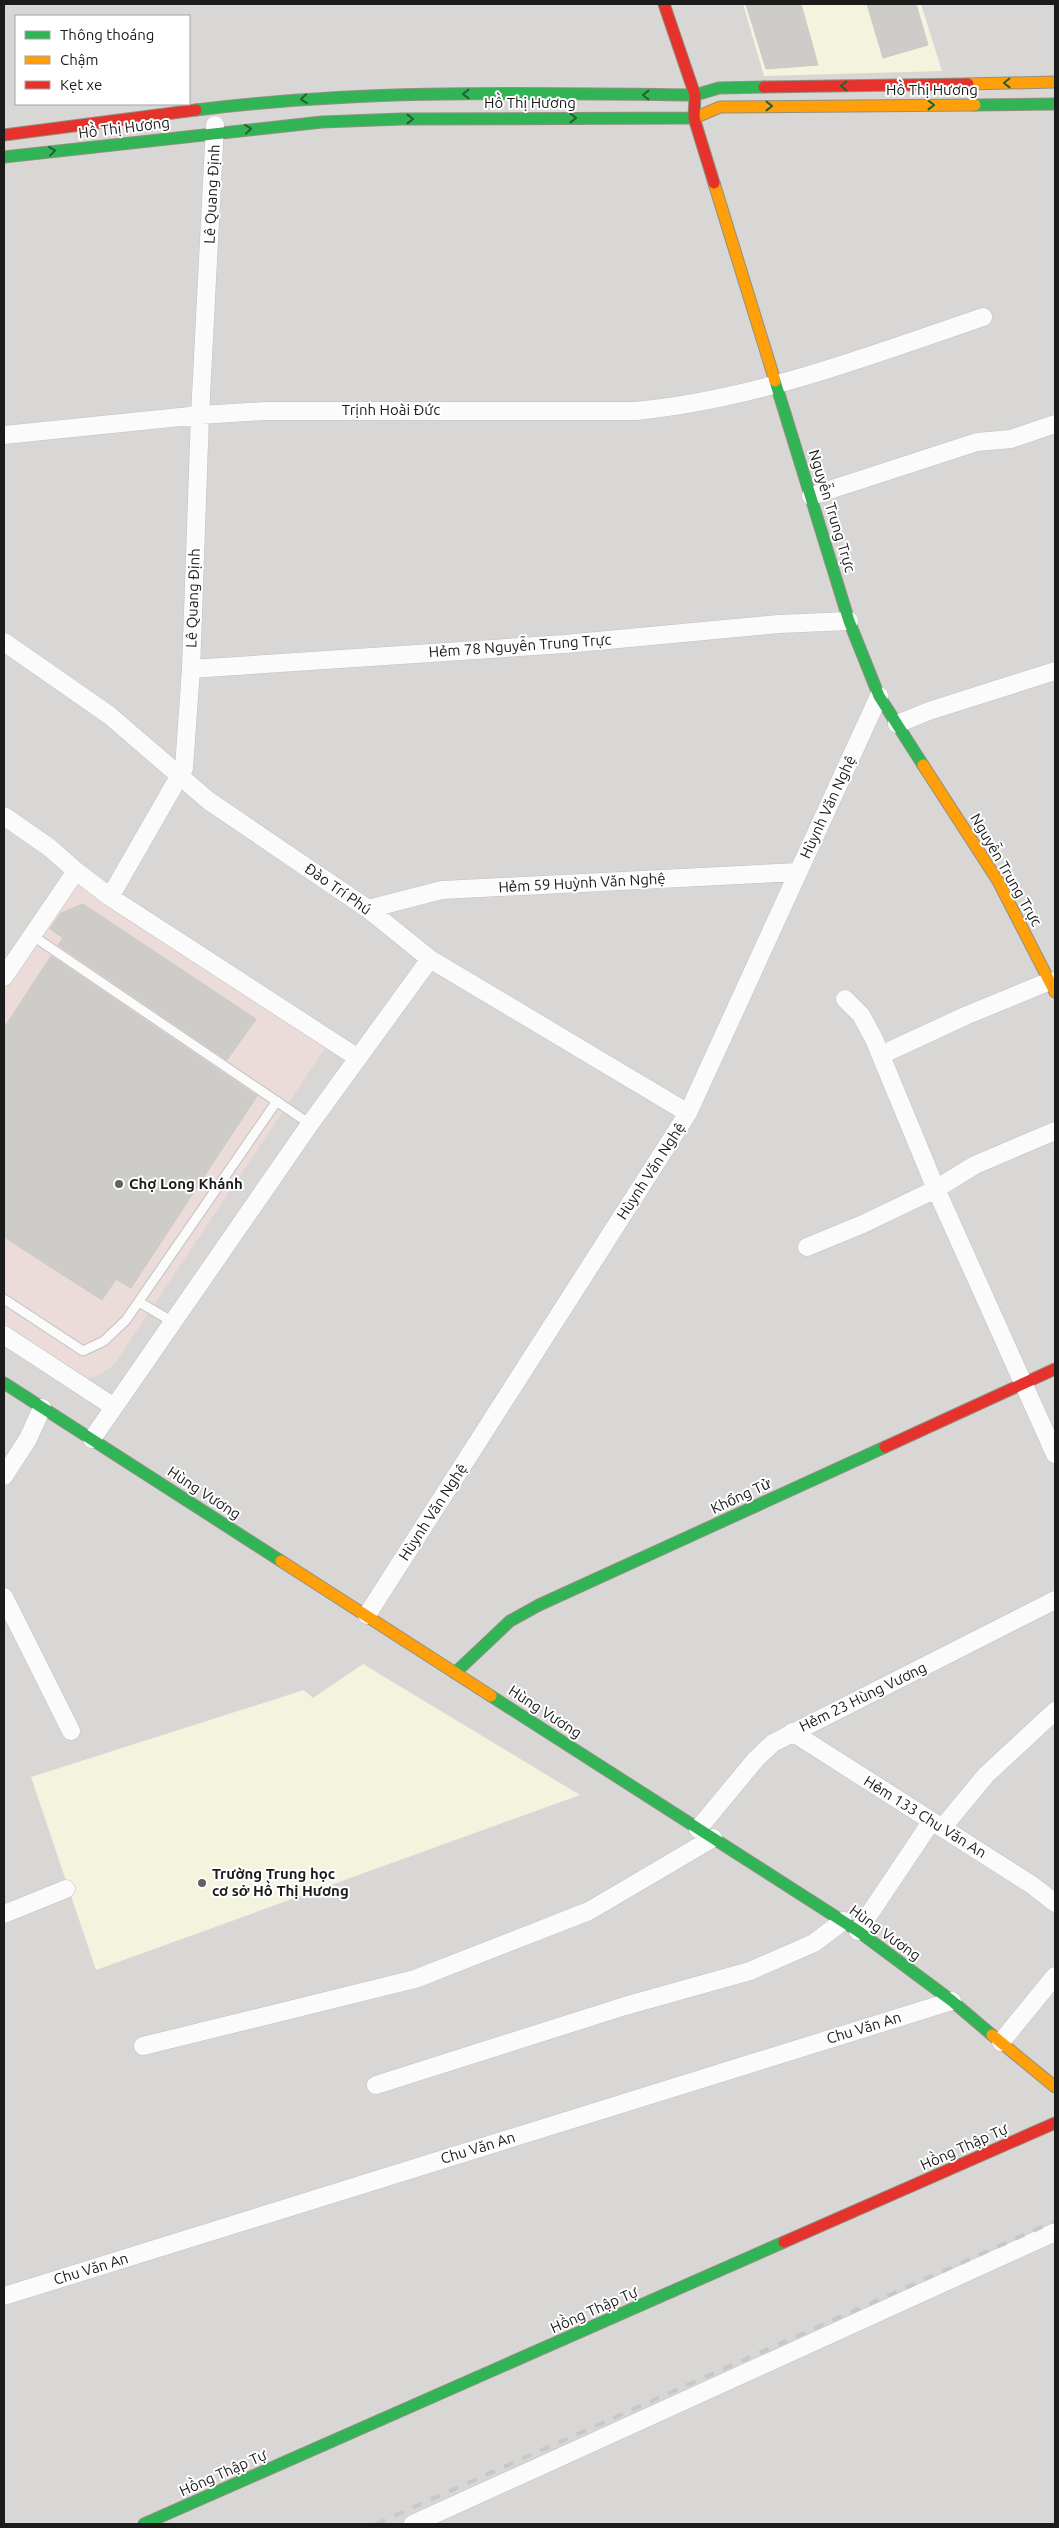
<svg xmlns="http://www.w3.org/2000/svg" width="1059" height="2528" viewBox="0 0 1059 2528" font-family="Ubuntu,sans-serif">
	<style>
		.residential { fill: #d8d7d5; fill-rule: evenodd }
		.commercial { fill: #ebdbd9 }
		.education { fill: #f4f3de }
		.building { fill: #ceccc9; stroke: #ccc9c5 }
		.lines { fill: none; stroke-linecap: round; stroke-linejoin: round }
		.lane-casing { stroke: #c2c1c0; stroke-width: 11 }
		.street-casing { stroke: #c2c1c0; stroke-width: 19 }
		.fast-casing { stroke: #90917e; stroke-width: 13 }
		.slow-casing { stroke: #90917e; stroke-width: 13 }
		.jam-casing { stroke: #90917e; stroke-width: 13 }
		.lane { stroke: #fcfbfb; stroke-width: 9 }
		.street { stroke: #fcfbfb; stroke-width: 18 }
		.fast { stroke: #30b455; stroke-width: 11 }
		.slow { stroke: #ff9f0a; stroke-width: 11 }
		.jam { stroke: #e5322d; stroke-width: 11 }
		.rail { stroke: #c9c8c8; stroke-width: 4; stroke-dasharray: 10 10; stroke-linecap: butt }
		.oneway { stroke: #246035 }
		.poi-dot { fill: #636261; stroke: #fff; stroke-width: 2 }
		.labels { text-anchor: middle; stroke-width: 4; stroke-linejoin: round; paint-order: stroke }
		.street-label { font-size: 15px; fill: #1b1b1b; stroke: #fff }
		.poi-label { font-size: 15px; font-weight: bold; fill: #1b1b1b; stroke: #fff; text-anchor: start }
	</style>
	<rect width="100%" height="100%" fill="#e9e7e4"/>
	<path class="residential" d="M4 4H1055V2524H4ZM16 16H189V104H16Z"/>
	<path class="commercial" d="M78 881 330 1041 114 1365 97 1376 86 1379 4 1327V983Z"/>
	<path class="education" d="M743 4H921L942 71 764 76Z
		M363 1664 580 1795 96 1970 31 1777 304 1690 313 1698Z"/>
	<path class="building" d="M746 4H801L818 65 766 69Z
		M867 4H916L928 45 883 58Z
		M83 904 256 1019 227 1060 58 945 63 938 50 929 61 913Z
		M51 956 257 1096 131 1288 116 1279 102 1300 4 1237V1028Z"/>
	<g class="lines">
		<defs>
			<path id="lane" d="M33 936 310 1124
				M4 1299 83 1351 104 1341 126 1320 277 1101
				M139 1302 173 1322"/>
			<path id="street" d="M4 435 200 415 266 411H636C757 399 869 356 983 317
				M811 496 977 442 1011 439 1055 424
				M4 642 109 715 209 801 368 909 430 959 688 1113
				M191 669 565 644 779 624 849 621
				M897 724 929 711 1055 671
				M4 816 50 848 76 871
				M110 897 358 1058
				M368 909 442 890 798 872
				M4 977 76 871 110 897 184 768 191 669 200 415 215 125
				M845 999 861 1015 874 1039 936 1189 1055 1454
				M881 1055 965 1016 1050 981
				M807 1247 863 1224 936 1189 975 1165 1055 1131
				M4 1335 114 1407
				M92 1439 310 1124 430 959
				M4 1476 28 1439 42 1408
				M4 1597 71 1731
				M367 1615 688 1113 879 696
				M792 1732 1032 1885 1055 1903
				M943 1827 986 1775 1055 1711
				M698 1829 756 1759 773 1743 1055 1600
				M4 1914 66 1889
				M858 1931 931 1822
				M1001 2042 1055 1976
				M143 2046 415 1979 589 1911 713 1838
				M376 2085 625 2006 750 1971 814 1943 843 1921
				M4 2296 952 2001
				M413 2524 1055 2232"/>
			<path id="fast" d="M975 105 1055 104
				M196 110C362 89 528 93 695 95L719 88 764 87
				M4 157 322 122 402 119 694 118 699 116
				M775 381 849 621 879 696 923 765
				M4 1383 281 1561
				M455 1673 510 1621 539 1605 885 1447
				M491 1696 858 1931 952 2001 992 2035
				M144 2524 784 2242"/>
			<path id="slow" d="M968 84 1055 82
				M699 116 720 107 975 105
				M714 183 775 381
				M923 765 998 881 1055 992
				M281 1561 491 1696
				M992 2035 1055 2087"/>
			<path id="jam" d="M664 4 695 95 694 118 714 183
				M764 87 968 84
				M4 135 196 110
				M885 1447 1055 1369
				M784 2242 1055 2123"/>
		</defs>
		<use href="#lane" class="lane-casing"/>
		<use href="#street" class="street-casing"/>
		<use href="#fast" class="fast-casing"/>
		<use href="#slow" class="slow-casing"/>
		<use href="#jam" class="jam-casing"/>
		<use href="#lane" class="lane"/>
		<use href="#street" class="street"/>
		<use href="#fast" class="fast"/>
		<use href="#slow" class="slow"/>
		<use href="#jam" class="jam"/>
		<path class="rail" d="M376 2524 1055 2221"/>
	</g>
	<defs><path id="oneway-chevron" d="M-2-3.5L2.5 0L-2 3.5" fill="none" stroke-width="1.6" stroke-linecap="round" stroke-linejoin="round" transform="scale(1.25)"/></defs>
	<g class="oneway">
		<use href="#oneway-chevron" transform="translate(1007 83) rotate(179)"/>
		<use href="#oneway-chevron" transform="translate(844 86) rotate(179)"/>
		<use href="#oneway-chevron" transform="translate(466 94) rotate(180)"/>
		<use href="#oneway-chevron" transform="translate(646 95) rotate(-179)"/>
		<use href="#oneway-chevron" transform="translate(304 99) rotate(174)"/>
		<use href="#oneway-chevron" transform="translate(931 105)"/>
		<use href="#oneway-chevron" transform="translate(769 106)"/>
		<use href="#oneway-chevron" transform="translate(573 118)"/>
		<use href="#oneway-chevron" transform="translate(410 119)"/>
		<use href="#oneway-chevron" transform="translate(248 129) rotate(-6)"/>
		<use href="#oneway-chevron" transform="translate(52 151) rotate(-7)"/>
	</g>
	<g class="poi-dot">
		<circle cx="119" cy="1184" r="5"/>
		<circle cx="202" cy="1883" r="5"/>
	</g>
	<g class="labels">
		<g class="street-label">
			<text x="932" y="95">Hồ Thị Hương</text>
			<text x="530" y="108">Hồ Thị Hương</text>
			<text transform="translate(124 128) rotate(-7)" y="5">Hồ Thị Hương</text>
			<text transform="translate(212 194) rotate(-87)" y="5">Lê Quang Định</text>
			<text x="391" y="415">Trịnh Hoài Đức</text>
			<text transform="translate(832 511) rotate(73)" y="5">Nguyễn Trung Trực</text>
			<text transform="translate(193 598) rotate(-88)" y="5">Lê Quang Định</text>
			<text transform="translate(520 646) rotate(-4)" y="5">Hẻm 78 Nguyễn Trung Trực</text>
			<text transform="translate(828 807) rotate(-65)" y="5">Hùynh Văn Nghệ</text>
			<text transform="translate(1006 870) rotate(60)" y="5">Nguyễn Trung Trực</text>
			<text transform="translate(582 883) rotate(-3)" y="5">Hẻm 59 Huỳnh Văn Nghệ</text>
			<text transform="translate(338 889) rotate(35)" y="5">Đào Trí Phú</text>
			<text transform="translate(651 1171) rotate(-57)" y="5">Hùynh Văn Nghệ</text>
			<text transform="translate(204 1493) rotate(33)" y="5">Hùng Vương</text>
			<text transform="translate(741 1496) rotate(-25)" y="5">Khổng Tử</text>
			<text transform="translate(433 1512) rotate(-57)" y="5">Hùynh Văn Nghệ</text>
			<text transform="translate(863 1697) rotate(-26)" y="5">Hẻm 23 Hùng Vương</text>
			<text transform="translate(545 1712) rotate(33)" y="5">Hùng Vương</text>
			<text transform="translate(925 1817) rotate(32)" y="5">Hẻm 133 Chu Văn An</text>
			<text transform="translate(885 1933) rotate(36)" y="5">Hùng Vương</text>
			<text transform="translate(864 2028) rotate(-17)" y="5">Chu Văn An</text>
			<text transform="translate(964 2147) rotate(-24)" y="5">Hồng Thập Tự</text>
			<text transform="translate(478 2148) rotate(-17)" y="5">Chu Văn An</text>
			<text transform="translate(91 2269) rotate(-17)" y="5">Chu Văn An</text>
			<text transform="translate(594 2310) rotate(-24)" y="5">Hồng Thập Tự</text>
			<text transform="translate(223 2473) rotate(-24)" y="5">Hồng Thập Tự</text>
		</g>
		<g class="poi-label">
			<text x="129" y="1189">Chợ Long Khánh</text>
			<text x="212" y="1879">Trường Trung học<tspan x="212" dy="17">cơ sở Hồ Thị Hương</tspan></text>
		</g>
	</g>
	<rect width="1059" height="2528" fill="none" stroke="#1b1b1b" stroke-width="10"/>
	<rect x="15" y="15" width="175" height="90" fill="#ffffff" stroke="#a4a4a4"/>
	<rect x="25" y="31" width="25" height="8" fill="#30b455" stroke="#a4a4a4"/>
	<text x="60" y="40" font-size="15" fill="#1b1b1b">Thông thoáng</text>
	<rect x="25" y="56" width="25" height="8" fill="#ff9f0a" stroke="#a4a4a4"/>
	<text x="60" y="65" font-size="15" fill="#1b1b1b">Chậm</text>
	<rect x="25" y="81" width="25" height="8" fill="#e5322d" stroke="#a4a4a4"/>
	<text x="60" y="90" font-size="15" fill="#1b1b1b">Kẹt xe</text>
</svg>
